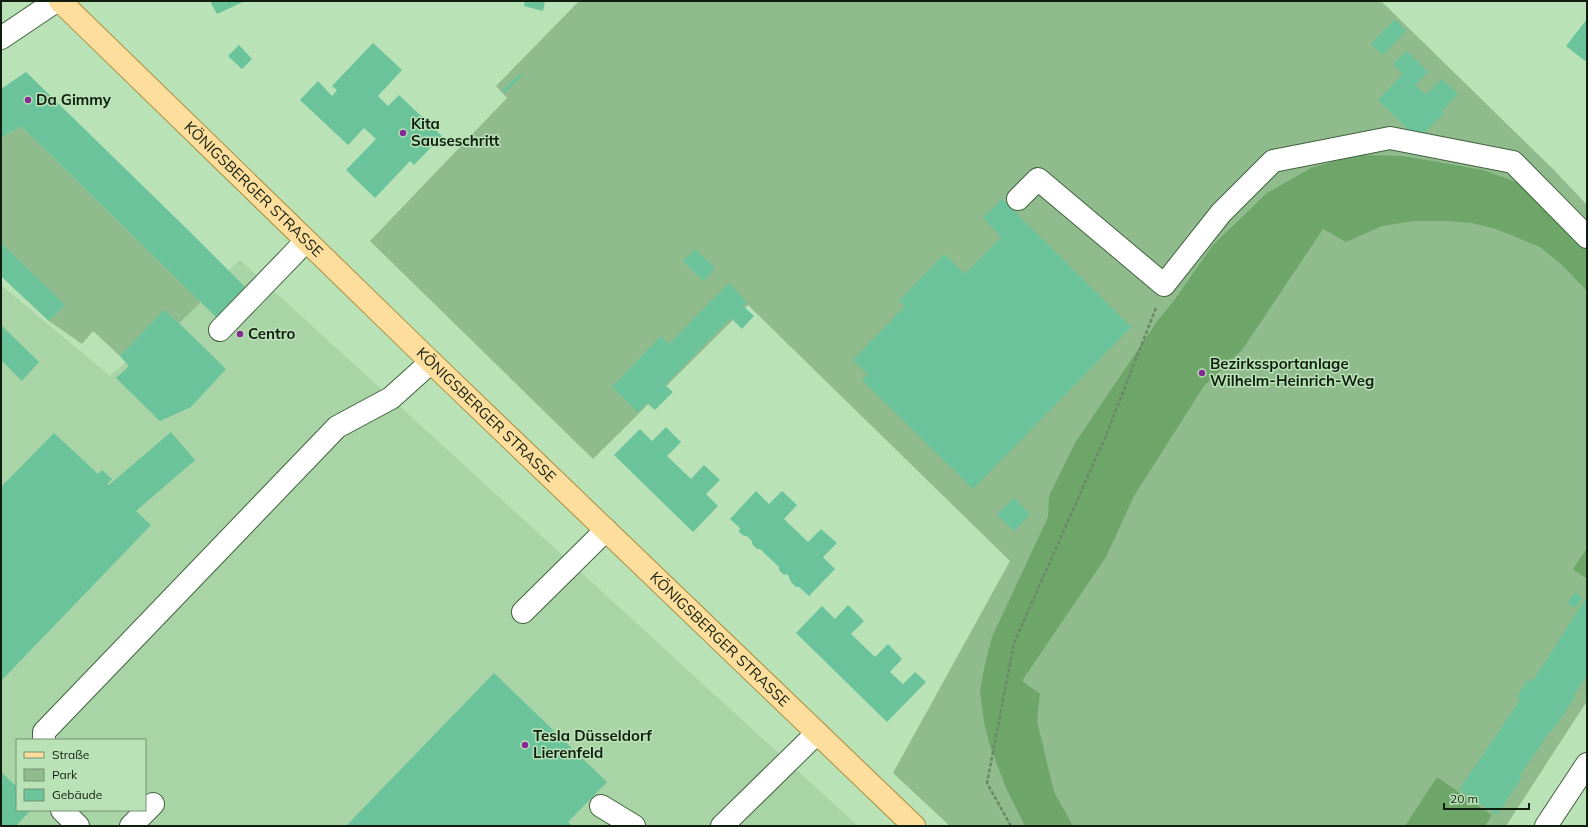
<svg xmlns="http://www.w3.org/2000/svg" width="1588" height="827" viewBox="0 0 1588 827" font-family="Mulish,sans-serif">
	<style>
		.built { fill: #a9d4a5; fill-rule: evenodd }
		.green { fill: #90bb8d }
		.forest { fill: #6ea66a }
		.building { fill: #6ac39b }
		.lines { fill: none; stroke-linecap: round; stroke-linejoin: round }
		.minor-casing { stroke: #41643e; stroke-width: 24 }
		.major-casing { stroke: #aa8c3f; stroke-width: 24 }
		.path { stroke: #6b8869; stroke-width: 2.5; stroke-dasharray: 4 2; stroke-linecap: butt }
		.minor { stroke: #fff; stroke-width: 22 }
		.major { stroke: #fede9c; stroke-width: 22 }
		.poi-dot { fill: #882a94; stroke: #b9e2b6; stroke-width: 1.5 }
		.labels { text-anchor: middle; stroke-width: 3; stroke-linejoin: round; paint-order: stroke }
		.poi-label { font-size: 15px; font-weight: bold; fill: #0f1e0e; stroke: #b9e2b6; text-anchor: start }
		.street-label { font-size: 15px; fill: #0f1e0e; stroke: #b9e2b6 }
	</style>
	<rect width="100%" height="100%" fill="#b9e2b6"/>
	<path class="built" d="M240 260 858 826H1V285L110 376ZM17 740H145V810H17Z"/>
	<path class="green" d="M579 1H1381L1555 171 1587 205V701L1506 826H950L893 773 1010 561 748 305 593 459 370 241 507 98 496 86Z
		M21 126 201 302 179 323 164 311 120 356 93 331 82 344 49 321 1 276V138Z"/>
	<path class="forest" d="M1356 155 1403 156 1483 170 1525 185 1587 231V291L1563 266 1540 247 1496 229 1472 223 1447 221H1415L1382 226 1346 242 1323 229 1242 350 1204 386 1134 496 1106 557 1022 681 1040 694 1037 721 1054 792 1073 826H1025L1006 788 989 743 984 722 980 691 985 664 992 637 1048 517 1049 496 1075 443 1158 320 1173 302 1213 245 1267 193 1311 168Z
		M1587 548V579L1573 569Z
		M1437 777 1492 815 1485 826H1405Z"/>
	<path class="building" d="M210 1H245L217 14Z
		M525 1H545L543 11 524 6Z
		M1395 19 1406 31 1383 55 1371 44Z
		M1587 19V58L1585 61 1566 46Z
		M373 43 402 70 378 96 388 106 399 95 442 136 414 165 410 161 375 198 346 170 376 139 364 128 348 145 300 100 318 81 332 96 337 90 332 86Z
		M239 45 252 59 242 69 228 56Z
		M1407 51 1428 72 1415 85 1426 95 1442 79 1458 94 1442 111 1444 113 1418 139 1378 100 1403 74 1393 64Z
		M26 72 186 228 245 287 216 317 21 126 1 138V89Z
		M520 73 522 76 505 93 502 91Z
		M1002 199 1131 327 973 489 862 380 868 374 853 360 905 306 899 301 944 254 965 274 1001 237 983 218Z
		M1 243 65 305 49 321 1 276Z
		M695 249 715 268 703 281 683 261Z
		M729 283 747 302 743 306 754 316 742 329 731 318 665 385 673 392 655 410 647 403 638 412 612 387 661 336 669 344Z
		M164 310 179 323 226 369 191 407 160 421 116 378 129 366 120 356Z
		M1 325 39 362 22 381 1 360Z
		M666 427 681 442 667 456 691 479 704 465 720 480 706 494 718 506 693 532 614 455 640 429 652 441Z
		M171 432 195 460 136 511 151 525 1 681V487L54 433 98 474 102 470 112 479 107 484 109 485Z
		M756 491 769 504 782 491 797 505 784 519 808 542 821 529 837 543 823 557 835 569 809 596 799 587H796L791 582 789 577 787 574 784 575 779 570V567L760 549H757L752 544V541L747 536H744L739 532 740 528 730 519Z
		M1014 498 1030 514 1014 531 997 515Z
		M1575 592 1583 598 1575 608 1567 603Z
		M1587 597V675L1573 696 1575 697 1551 732 1550 731 1520 775 1522 777 1497 815 1459 790 1520 700 1517 697 1528 679 1532 682Z
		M848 605 864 621 851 634 875 657 888 644 902 659 890 672 903 684 915 672 926 682 887 722 796 633 822 606 835 619Z
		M494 673 607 782 568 822 573 826H346Z
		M1 772 17 787V810H31L16 826H1Z"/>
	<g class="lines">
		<defs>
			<path id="minor" d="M1 38 56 1
				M1018 199 1038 179 1164 285 1221 213 1273 161 1390 138 1513 162 1587 237
				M220 330 306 241
				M523 612 606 530
				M44 740V732L337 427 391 398 431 362
				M601 806 634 826
				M62 810 78 826
				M131 826 153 804
				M722 826 817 733
				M1546 826 1587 764"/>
			<g id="major">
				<path id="s1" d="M60 1 431 362 914 826"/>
			</g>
		</defs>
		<use href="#minor" class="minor-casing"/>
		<use href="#major" class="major-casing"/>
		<path class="path" d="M1011 826 987 783 1014 643 1107 433 1156 308"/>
		<use href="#minor" class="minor"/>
		<use href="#major" class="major"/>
	</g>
	<g class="poi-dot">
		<circle cx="28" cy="100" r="4"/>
		<circle cx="403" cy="133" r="4"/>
		<circle cx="240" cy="334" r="4"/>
		<circle cx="1202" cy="373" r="4"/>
		<circle cx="525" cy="745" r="4"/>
	</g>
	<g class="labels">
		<g class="poi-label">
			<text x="36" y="105">Da Gimmy</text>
			<text x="411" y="129">Kita<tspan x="411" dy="17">Sauseschritt</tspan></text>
			<text x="248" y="339">Centro</text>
			<text x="1210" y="369">Bezirkssportanlage<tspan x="1210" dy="17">Wilhelm-Heinrich-Weg</tspan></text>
			<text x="533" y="741">Tesla Düsseldorf<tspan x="533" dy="17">Lierenfeld</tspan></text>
		</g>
		<g class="street-label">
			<text dy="5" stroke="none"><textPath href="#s1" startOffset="270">KÖNIGSBERGER STRASSE</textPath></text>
			<text dy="5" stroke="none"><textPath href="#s1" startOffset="594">KÖNIGSBERGER STRASSE</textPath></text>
			<text dy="5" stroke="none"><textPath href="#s1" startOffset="918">KÖNIGSBERGER STRASSE</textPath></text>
		</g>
	</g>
	<rect width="1588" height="827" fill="none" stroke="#0f1e0e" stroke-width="4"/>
	<rect x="16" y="739" width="130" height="72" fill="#b9e2b6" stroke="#759473"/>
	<rect x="24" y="752" width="20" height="6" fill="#fede9c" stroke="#759473"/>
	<text x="52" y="759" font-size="12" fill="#0f1e0e">Straße</text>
	<rect x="24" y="769" width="20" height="12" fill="#90bb8d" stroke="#759473"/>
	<text x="52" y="779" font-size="12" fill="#0f1e0e">Park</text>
	<rect x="24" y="789" width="20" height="12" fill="#6ac39b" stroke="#759473"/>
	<text x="52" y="799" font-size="12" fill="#0f1e0e">Gebäude</text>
	<path d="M1444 803v6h85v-6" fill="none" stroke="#0f1e0e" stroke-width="2"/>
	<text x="1450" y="803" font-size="12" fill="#0f1e0e" stroke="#b9e2b6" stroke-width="3" paint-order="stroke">20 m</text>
</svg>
